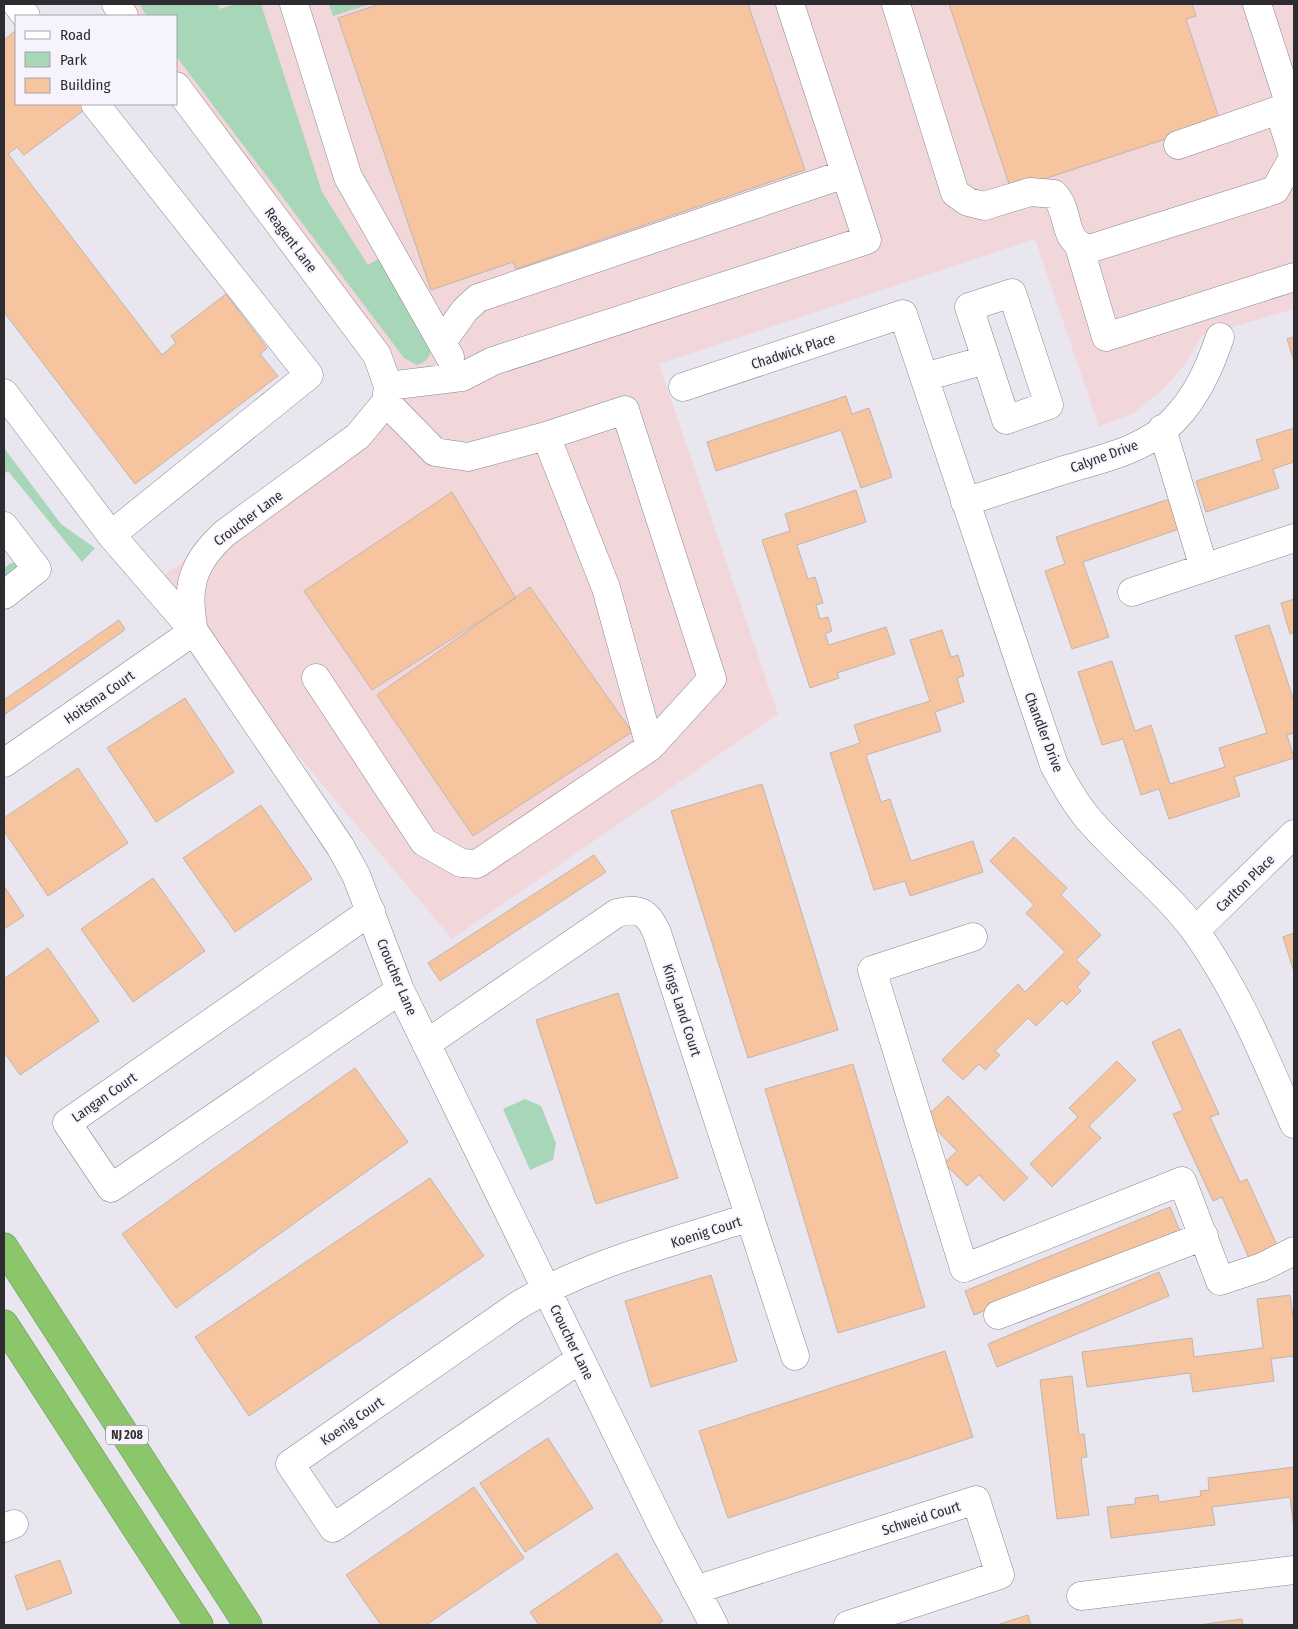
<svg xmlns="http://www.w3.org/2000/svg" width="1298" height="1629" viewBox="0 0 1298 1629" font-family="'Fira Sans Condensed',sans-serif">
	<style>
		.industrial { fill: #f1d7da }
		.green { fill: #a8d6b8 }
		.building { fill: #f6c49e; stroke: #bfb6af }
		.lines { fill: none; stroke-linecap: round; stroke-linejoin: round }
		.minor-casing { stroke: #89868e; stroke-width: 29 }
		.highway-casing { stroke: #6a9156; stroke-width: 29 }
		.minor { stroke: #fff; stroke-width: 28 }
		.highway { stroke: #8bc76a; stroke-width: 28 }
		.labels { text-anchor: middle; stroke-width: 4; stroke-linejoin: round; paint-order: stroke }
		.shield { fill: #f7f3fd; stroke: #6a686e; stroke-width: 1 }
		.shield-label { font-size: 12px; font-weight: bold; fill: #2e2c30 }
		.street-label { font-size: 14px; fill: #2e2c30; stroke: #f7f3fd }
	</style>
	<rect width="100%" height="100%" fill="#eae6f0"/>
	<path class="industrial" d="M115 4H1294V309L1202 336 1184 366 1160 392 1132 414 1099 427 1035 239 659 364 778 714 452 939 153 583 358 436 388 386 176 89V16H124Z"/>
	<path class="green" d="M139 4H218L220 9 236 4H261L322 192 368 265 380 258 432 343C431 355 429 361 417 365L404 358 176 56V16H147Z
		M329 4H370L333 16Z
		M4 448 61 524 95 548 82 562 8 471 4 474Z
		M11 563H15L19 569 4 583V568Z
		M525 1099 541 1106 556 1143 553 1160 530 1170 503 1109Z"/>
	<path class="building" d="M380 4H748L805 170 516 269 513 262 431 290 338 18Z
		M949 4H1192L1196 16 1186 19 1220 121 1011 190Z
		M16 30V104H84L87 108 24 155 17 147 8 154 162 355 176 343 171 336 226 294 267 348 260 354 278 376 135 484 4 312V40Z
		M1294 337V361L1287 339Z
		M846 396 852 414 869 408 892 477 861 488 841 430 716 471 707 442Z
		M1294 428V462L1273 469 1279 488 1206 512 1196 481 1262 460 1256 440Z
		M856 490 866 522 797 545 808 579 815 577 823 603 816 605 820 619 828 617 832 631 825 634 829 645 886 627 895 654 837 673 839 678 810 688 762 540 790 531 785 514Z
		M452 492 516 598 372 690 304 591Z
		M1169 499 1179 529 1083 562 1109 637 1072 649 1045 571 1065 564 1056 537Z
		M530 587 632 732 473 836 377 695Z
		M1294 599V632L1290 634 1281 603Z
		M119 620 125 629 122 632 4 715V700Z
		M1269 625 1294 701V733L1287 735 1294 758 1234 777 1240 796 1169 819 1159 789 1141 795 1123 739 1102 745 1078 672 1112 661 1135 731 1151 725 1170 784 1225 767 1219 748 1267 733 1235 636Z
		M942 630 951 657 958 655 964 676 957 678 964 702 935 712 941 731 866 755 881 802 890 799 911 861 973 841 983 872 910 896 905 881 874 890 830 753 860 743 854 725 930 701 910 640Z
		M185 698 234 772 156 822 107 748Z
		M78 768 128 843 48 896 4 831V818Z
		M762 784 838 1030 748 1058 671 811Z
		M261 805 312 879 235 932 183 858Z
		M1014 837 1067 888 1061 895 1101 935 1076 960 1090 973 1077 987 1081 991 1067 1005 1062 1000 1036 1026 1028 1018 995 1051 1000 1055 985 1070 979 1064 963 1080 942 1060 1018 984 1025 992 1065 952 1026 913 1034 905 990 861Z
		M594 855 606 872 440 981 428 963Z
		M153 878 205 951 133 1002 81 929Z
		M4 886 24 916 4 929Z
		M1294 933V972L1283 937Z
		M48 948 99 1021 20 1075 4 1052V979Z
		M618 993 678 1178 596 1204 536 1020Z
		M1180 1029 1219 1114 1210 1117 1240 1182 1247 1179 1277 1245 1249 1258 1222 1197 1213 1201 1173 1114 1183 1110 1152 1042Z
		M1117 1061 1136 1080 1089 1126 1101 1138 1052 1187 1030 1164 1078 1117 1069 1108Z
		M853 1064 925 1307 838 1333 765 1089Z
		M355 1068 408 1142 176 1308 122 1234Z
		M948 1096 1028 1178 1004 1201 979 1175 967 1186 944 1163 957 1151 925 1118Z
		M430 1178 484 1256 249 1416 195 1337Z
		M1170 1207 1180 1231 974 1315 965 1291Z
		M1159 1272 1169 1296 997 1367 988 1344Z
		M711 1275 737 1361 651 1387 625 1301Z
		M1290 1295 1294 1324V1356L1271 1359 1274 1381 1193 1392 1190 1373 1087 1387 1082 1352 1192 1338 1194 1357 1263 1348 1257 1299Z
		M945 1351 973 1437 728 1518 699 1431Z
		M1072 1376 1079 1435 1084 1434 1087 1457 1081 1458 1089 1515 1057 1519 1040 1380Z
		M548 1438 593 1508 525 1552 480 1483Z
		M1294 1467V1529L1290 1497 1212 1507 1215 1525 1111 1538 1107 1507 1135 1504V1498L1158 1495 1159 1502 1201 1496 1200 1491 1209 1490 1208 1478Z
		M474 1487 524 1558 426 1625H381L346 1575Z
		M617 1553 663 1621 657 1625H539L530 1612Z
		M60 1560 72 1593 27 1610 15 1576Z
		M1028 1615 1031 1625H997Z
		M1242 1619 1243 1625H1199Z"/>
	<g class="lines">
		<defs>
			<path id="minor" d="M17 4 26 16
				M116 4 124 16
				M294 4 348 177 450 357
				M896 4 955 193 968 202 984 206 1030 192 1054 194C1072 213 1060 241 1089 249L1275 190 1294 156
				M1257 4 1294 118
				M176 86 377 355 388 386 386 402
				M95 104 309 375 111 535
				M1178 145 1279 110 1294 158
				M1079 246 1106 337 1294 277
				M1012 293 1049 405 1006 420 969 307Z
				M442 342 465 310 478 298 845 174
				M924 377 986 360
				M388 386 462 377 493 361 867 240 790 4
				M683 387 903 314 1054 765C1065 785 1076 805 1091 822 1124 860 1166 891 1196 932 1238 991 1265 1058 1294 1124
				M4 393 111 535 194 631 4 763
				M386 402 358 436 225 533C192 563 185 587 194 631L340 846 356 875 400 990 665 1532 714 1625
				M1162 429 1204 568
				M546 436 606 588 650 747
				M965 502C998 491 1031 481 1064 470 1101 459 1146 450 1174 420 1197 396 1209 369 1220 337
				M4 526 37 569 4 595
				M1132 592 1294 538
				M316 678 424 842 461 863 477 864 650 747 712 679 625 410 546 436 468 457 435 452 386 402
				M371 911 67 1123 111 1188 400 990
				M1195 931 1294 834
				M973 937 872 970 964 1268 1182 1181 1220 1281 1262 1267 1294 1251
				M426 1044 617 913C639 907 648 912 657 933L795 1356
				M998 1315 1204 1236
				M580 1359 333 1528 290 1464 517 1306C588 1263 671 1243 750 1217
				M4 1528 14 1524
				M695 1590 976 1500 1000 1575 848 1625
				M1081 1596 1294 1570"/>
			<path id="highway" d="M4 1247 248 1625
				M4 1324 199 1625"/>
		</defs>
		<use href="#minor" class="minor-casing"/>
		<use href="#highway" class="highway-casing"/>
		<use href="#minor" class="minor"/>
		<use href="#highway" class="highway"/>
	</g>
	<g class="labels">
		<rect class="shield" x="106" y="1425.5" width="42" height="19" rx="4"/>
		<g class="shield-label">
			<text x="127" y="1439">NJ 208</text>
		</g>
		<g class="street-label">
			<text transform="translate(291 240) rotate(53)" y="5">Reagent Lane</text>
			<text transform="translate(793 351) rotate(-18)" y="5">Chadwick Place</text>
			<text transform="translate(1104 456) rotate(-20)" y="5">Calyne Drive</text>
			<text transform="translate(248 518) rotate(-37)" y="5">Croucher Lane</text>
			<text transform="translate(99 697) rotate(-35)" y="5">Hoitsma Court</text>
			<text transform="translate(1044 732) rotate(69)" y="5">Chandler Drive</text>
			<text transform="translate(1245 883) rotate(-44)" y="5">Carlton Place</text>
			<text transform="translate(397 977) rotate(67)" y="5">Croucher Lane</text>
			<text transform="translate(682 1010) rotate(72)" y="5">Kings Land Court</text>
			<text transform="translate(104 1097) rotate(-35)" y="5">Langan Court</text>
			<text transform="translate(706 1232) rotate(-18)" y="5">Koenig Court</text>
			<text transform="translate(572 1342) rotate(64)" y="5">Croucher Lane</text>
			<text transform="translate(352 1421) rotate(-35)" y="5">Koenig Court</text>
			<text transform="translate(921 1518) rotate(-18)" y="5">Schweid Court</text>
		</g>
	</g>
	<rect width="1298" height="1629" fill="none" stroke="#2e2c30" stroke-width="10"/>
	<rect x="15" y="15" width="162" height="90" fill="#f7f3fd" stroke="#a7a3ab"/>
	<rect x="25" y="31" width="25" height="8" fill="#ffffff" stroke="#a7a3ab"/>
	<text x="60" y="40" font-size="15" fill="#2e2c30">Road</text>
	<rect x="25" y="52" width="25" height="15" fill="#a8d6b8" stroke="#a7a3ab"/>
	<text x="60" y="65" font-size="15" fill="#2e2c30">Park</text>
	<rect x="25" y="78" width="25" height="15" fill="#f6c49e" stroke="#a7a3ab"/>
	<text x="60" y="90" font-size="15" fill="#2e2c30">Building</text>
</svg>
